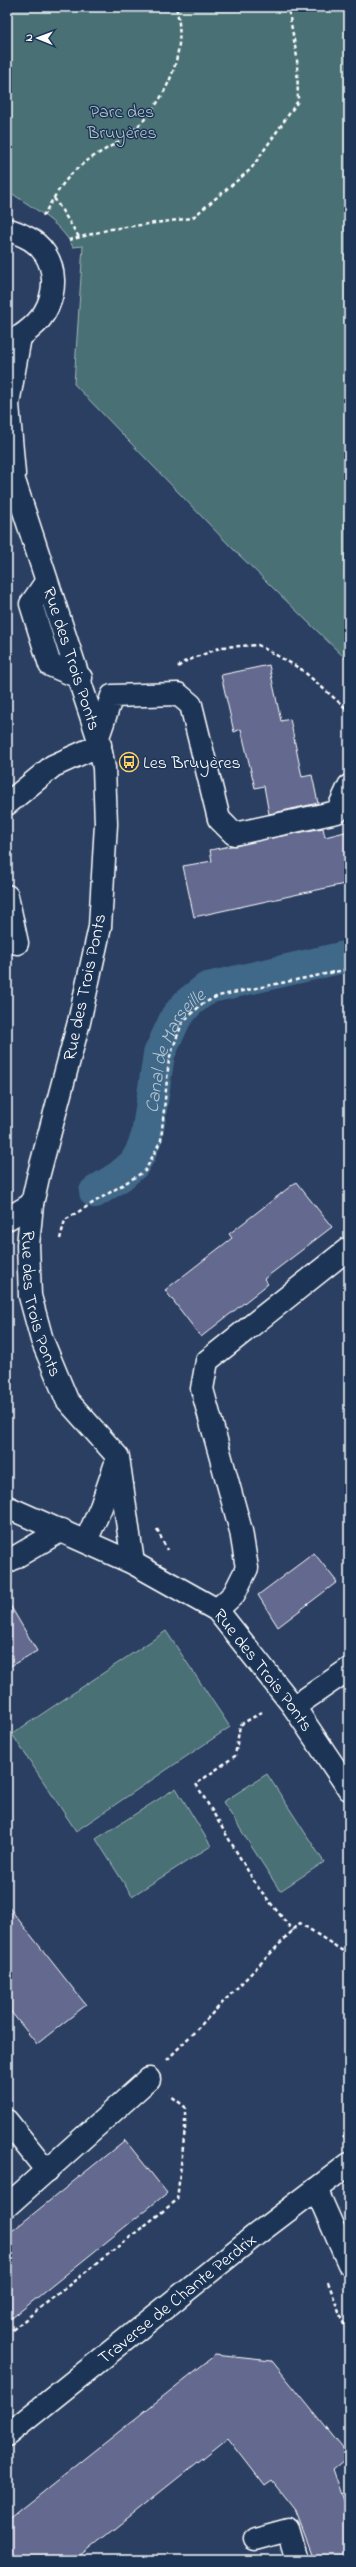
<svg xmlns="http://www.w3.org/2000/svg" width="356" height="2567" viewBox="0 0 356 2567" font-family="'Indie Flower',sans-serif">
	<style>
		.green { fill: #487074; stroke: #a4b8ba }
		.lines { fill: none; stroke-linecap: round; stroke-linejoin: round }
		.canal { stroke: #406888; stroke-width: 32 }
		.building { fill: #64698f; stroke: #fff }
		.minor-casing { stroke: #fff; stroke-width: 25 }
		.path { stroke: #fff; stroke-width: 2.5; stroke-dasharray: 4 3; stroke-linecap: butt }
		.minor { stroke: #1d3557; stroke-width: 22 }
		.labels { text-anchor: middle; stroke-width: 3; stroke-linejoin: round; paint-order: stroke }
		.park-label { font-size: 18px; fill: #b6c6c7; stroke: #1d3557 }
		.street-label { font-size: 18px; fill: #fff; stroke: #1d3557 }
		.poi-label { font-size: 18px; fill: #fff; stroke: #1d3557; text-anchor: start }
		.water-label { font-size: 19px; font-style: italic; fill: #b3c3cf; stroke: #1d3557 }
	</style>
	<rect width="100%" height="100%" fill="#2b3f62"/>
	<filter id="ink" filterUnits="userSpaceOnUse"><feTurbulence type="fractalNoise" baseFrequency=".025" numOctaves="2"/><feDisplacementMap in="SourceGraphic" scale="8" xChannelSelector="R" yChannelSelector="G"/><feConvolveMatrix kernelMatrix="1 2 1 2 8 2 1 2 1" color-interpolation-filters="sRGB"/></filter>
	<g filter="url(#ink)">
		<path class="green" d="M7 7H349V662L232 548 74 384 83 246 73 247C60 221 29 206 7 190Z
			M166 1631 230 1727 76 1831 12 1734Z
			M267 1774 324 1862 280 1891 223 1802Z
			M176 1788 211 1846 132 1896 96 1839Z"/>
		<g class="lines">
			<path class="canal" id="s1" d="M95 1192 120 1176 134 1164 140 1154 147 1136 159 1054 176 1017 188 1003 207 988 349 956"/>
		</g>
		<path class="building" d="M269 665 281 721 290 719 302 777 312 775 318 803 269 814 264 786 255 788 241 729 234 732 221 675Z
			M323 828 325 837 349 831V883L194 917 183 866 212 861 210 850Z
			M296 1182 332 1227 264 1279 268 1284 201 1337 165 1290 232 1238 229 1234Z
			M314 1553 337 1582 278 1627 258 1595Z
			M7 1600 37 1651 7 1668Z
			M7 1905 86 2005 37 2044 7 2007Z
			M125 2140 167 2193 7 2322V2235Z
			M215 2355 272 2361 349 2456 333 2469 349 2515V2560H314L295 2510 272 2481 265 2486 228 2438 75 2560H7V2521Z"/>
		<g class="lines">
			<defs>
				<g id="minor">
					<path d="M7 230C13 230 19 234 24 236 62 253 61 304 31 328 24 334 17 340 7 340"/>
					<path id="s2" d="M7 459 98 737 104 768 106 824 100 927 79 1022 38 1177 32 1204 28 1245 30 1296 42 1340 67 1400 118 1457 133 1563"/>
					<path d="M14 474 8 404 20 337"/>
					<path d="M46 582 31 604 50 665 81 678"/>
					<path d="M98 737 112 696 178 694 191 705 219 819 234 834 337 812 349 786"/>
					<path d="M7 804 53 766 100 745"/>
					<path d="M7 896 17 943"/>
					<path d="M7 1219 32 1204"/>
					<path id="s3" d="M7 1507 133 1563 217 1610 294 1707 349 1789"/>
					<path d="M86 1541 101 1507 117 1460"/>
					<path d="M7 1562 62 1530"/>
					<path d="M217 1610 234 1594 247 1568 241 1531 202 1389 207 1361 349 1248"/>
					<path d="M294 1707 349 1669"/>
					<path d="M7 2121 47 2171"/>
					<path d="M316 2189 349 2264"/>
					<path d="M7 2206 149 2079"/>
					<path id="s4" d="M7 2435 253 2237 349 2164"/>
					<path d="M255 2539 288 2530 297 2560"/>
				</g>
			</defs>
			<use href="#minor" class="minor-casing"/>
			<path class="path" d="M54 198 79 237
				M43 216C53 199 63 180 79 167 93 155 110 148 125 137 164 108 189 55 176 7
				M69 240 111 229 192 218 251 169 298 101 297 57 288 7
				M178 667 184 662 222 647 258 645 301 669 349 711
				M60 1239 65 1220 145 1171 161 1140 169 1059 182 1023 202 1004 218 996 349 969
				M157 1529 167 1550
				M262 1712 240 1725 235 1756 196 1784 257 1886 293 1931
				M167 2060 300 1923 349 1955
				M343 2137 349 2132
				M328 2282 349 2338
				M7 2334 177 2200 185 2129V2107L170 2095"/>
			<use href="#minor" class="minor"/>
		</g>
	</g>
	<defs>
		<symbol id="bus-ring" viewBox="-11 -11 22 22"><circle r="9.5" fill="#1d3557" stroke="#ffd166" stroke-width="1.5"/><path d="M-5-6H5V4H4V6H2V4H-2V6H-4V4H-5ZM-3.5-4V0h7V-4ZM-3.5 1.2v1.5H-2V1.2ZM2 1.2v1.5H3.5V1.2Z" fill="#ffd166"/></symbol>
	</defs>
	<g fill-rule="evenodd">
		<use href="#bus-ring" x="118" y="751" width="22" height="22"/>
	</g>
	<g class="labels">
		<g class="park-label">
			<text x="122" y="117">Parc des<tspan x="122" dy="21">Bruyères</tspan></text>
		</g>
		<g class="street-label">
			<text dy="6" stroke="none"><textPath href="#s2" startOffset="210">Rue des Trois Ponts</textPath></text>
			<text transform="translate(84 987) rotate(-78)" y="6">Rue des Trois Ponts</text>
			<text dy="6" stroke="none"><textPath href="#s2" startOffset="870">Rue des Trois Ponts</textPath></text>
			<text dy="6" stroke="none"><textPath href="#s3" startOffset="310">Rue des Trois Ponts</textPath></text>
			<text dy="6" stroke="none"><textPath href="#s4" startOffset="218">Traverse de Chante Perdrix</textPath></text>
		</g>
		<g class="poi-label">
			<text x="143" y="768">Les Bruyères</text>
		</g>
		<g class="water-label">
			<text dy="7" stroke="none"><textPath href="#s1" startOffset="171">Canal de Marseille</textPath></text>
		</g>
	</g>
	<rect width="356" height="2567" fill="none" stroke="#1d3557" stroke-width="24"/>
	<rect x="12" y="12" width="332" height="2543" fill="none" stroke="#fff" stroke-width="1.5" filter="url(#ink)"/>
	<g transform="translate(38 38) rotate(271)" stroke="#1d3557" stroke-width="3" paint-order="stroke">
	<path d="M0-3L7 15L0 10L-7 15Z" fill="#ffffff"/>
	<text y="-6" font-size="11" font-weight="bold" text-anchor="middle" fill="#ffffff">N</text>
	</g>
</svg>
